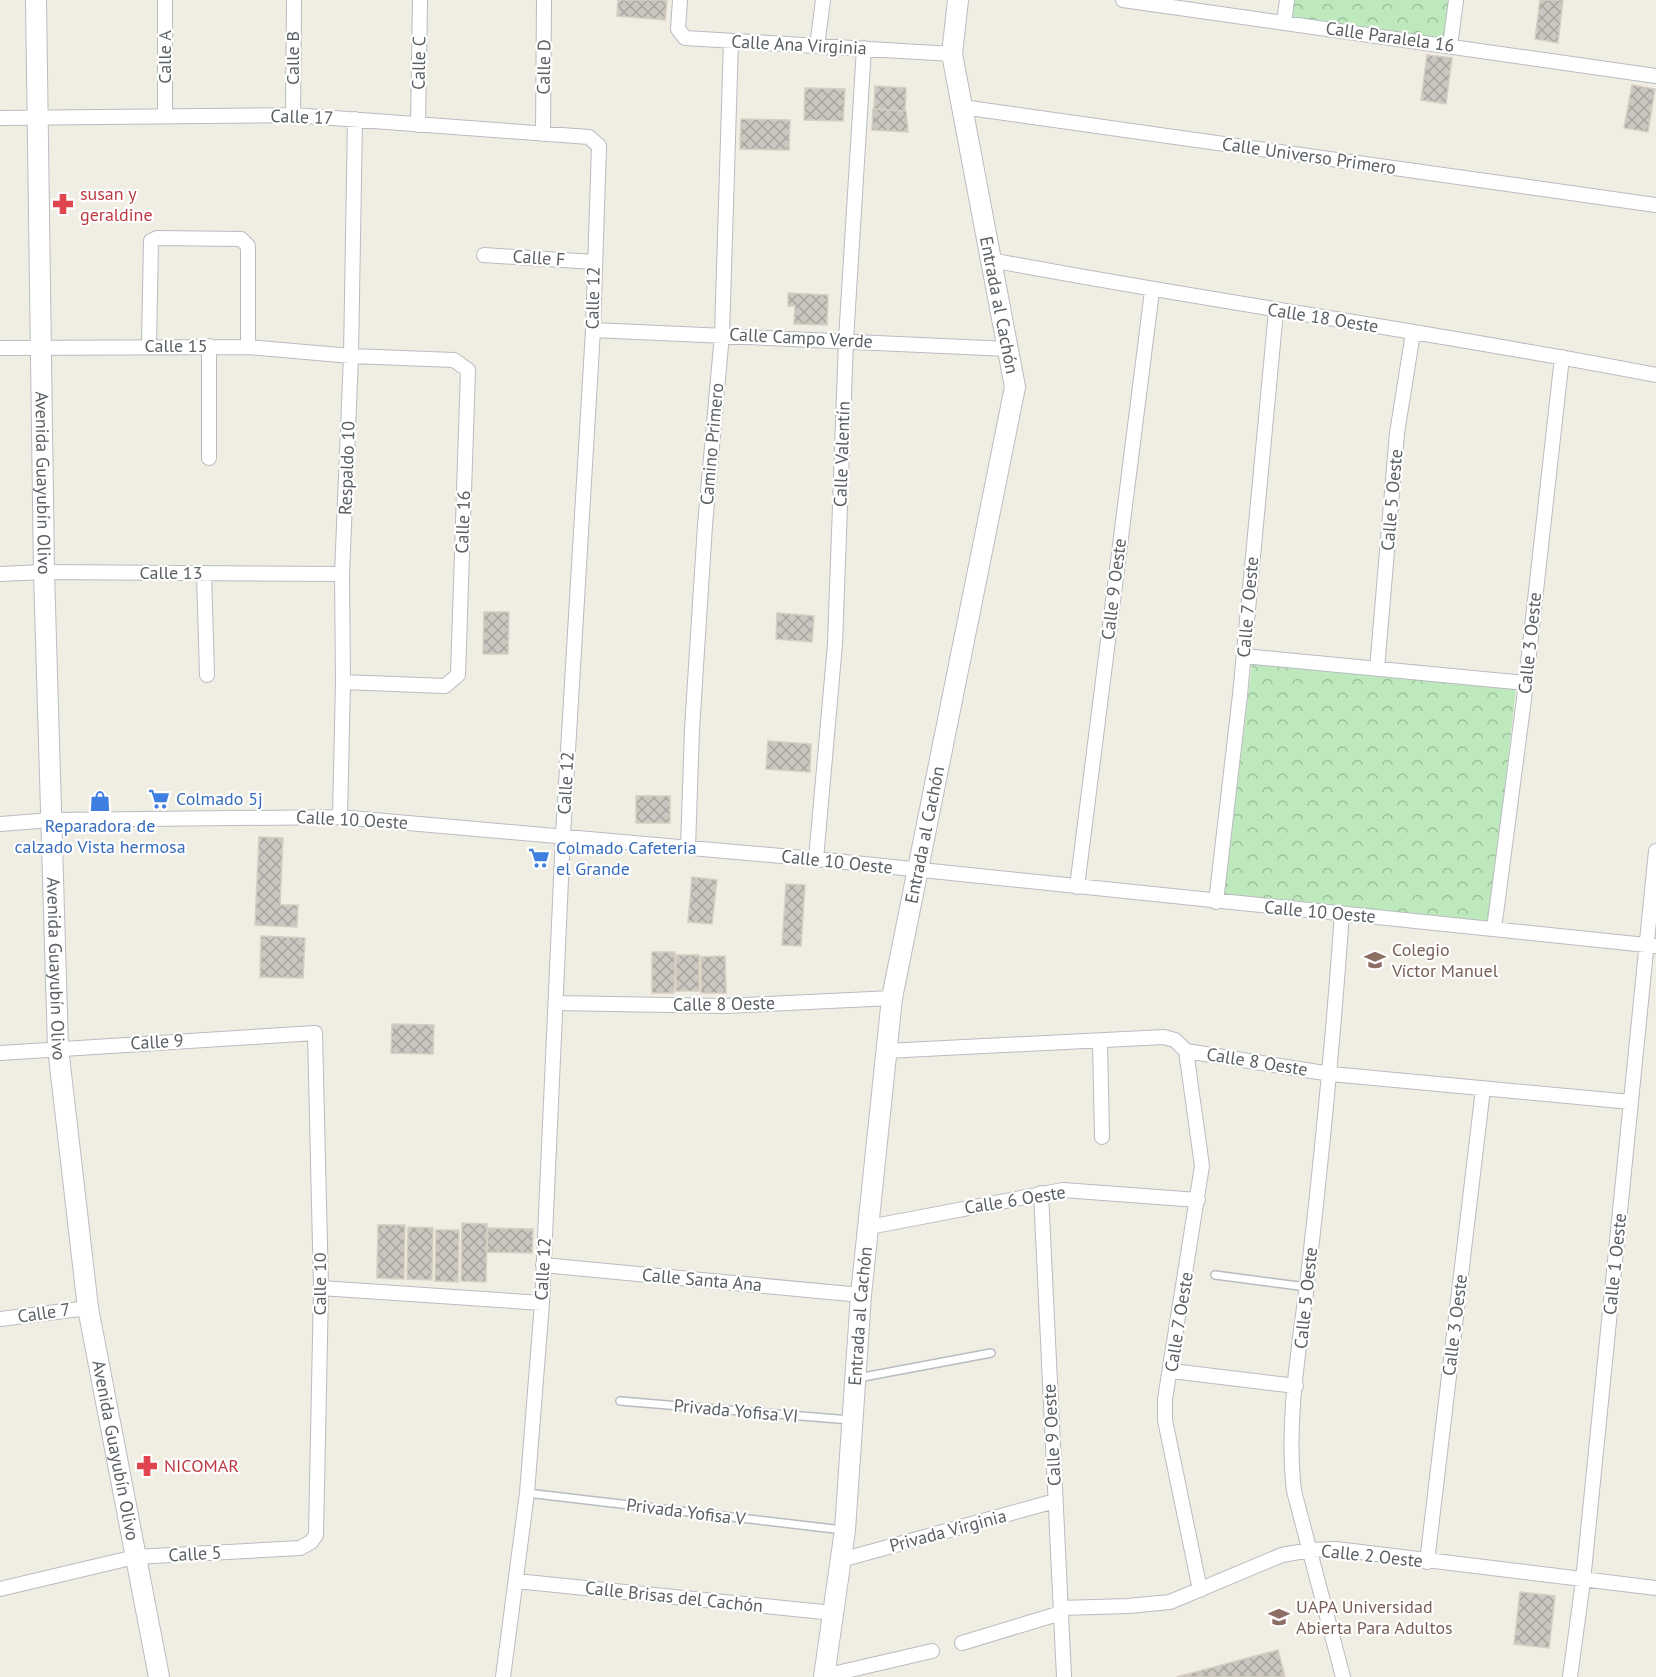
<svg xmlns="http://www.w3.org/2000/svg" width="1656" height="1677" viewBox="0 0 1656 1677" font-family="'PT Sans',sans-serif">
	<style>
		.park { fill: url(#park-crowns) }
		.building { fill: url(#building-cross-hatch); stroke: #d5cec1; stroke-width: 1.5 }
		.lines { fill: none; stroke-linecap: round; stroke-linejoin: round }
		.lane-casing { stroke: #b8bcc1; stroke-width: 10 }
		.street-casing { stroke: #b8bcc1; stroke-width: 16 }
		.secondary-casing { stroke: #b9bdc3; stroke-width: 22 }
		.lane { stroke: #fff; stroke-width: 7 }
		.street { stroke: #fff; stroke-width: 14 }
		.secondary { stroke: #fff; stroke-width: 20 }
		.labels { text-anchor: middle; stroke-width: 4.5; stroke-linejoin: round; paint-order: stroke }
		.street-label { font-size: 18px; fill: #5b6065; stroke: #fff }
		.health-label { font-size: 18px; fill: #be3a42; stroke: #fff; text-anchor: start }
		.shop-label { font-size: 18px; fill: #366cbe; stroke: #fff; text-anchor: start }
		.education-label { font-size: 18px; fill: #785e54; stroke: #fff; text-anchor: start }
	</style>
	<defs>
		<pattern id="park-crowns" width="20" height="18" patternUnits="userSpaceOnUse" patternTransform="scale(1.5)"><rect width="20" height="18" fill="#bee9bd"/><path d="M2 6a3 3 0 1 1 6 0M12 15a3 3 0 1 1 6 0" fill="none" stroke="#9dc09d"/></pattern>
		<pattern id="building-cross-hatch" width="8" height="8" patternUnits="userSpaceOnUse" patternTransform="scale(1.5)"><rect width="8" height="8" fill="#cbc7c0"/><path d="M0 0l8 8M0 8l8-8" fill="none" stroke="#a8a5a0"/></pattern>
	</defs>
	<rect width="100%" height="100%" fill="#f0ede3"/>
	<path class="park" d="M1290 0H1451L1446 40 1288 17Z
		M1252 663 1516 688 1490 922 1224 896Z"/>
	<path class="building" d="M618 0H667L665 20 617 16Z
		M1540 0H1563L1558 43 1535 39Z
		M1427 55 1452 58 1446 104 1421 100Z
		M1632 85 1655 89 1648 132 1624 128Z
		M875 86 906 88 905 111 874 109Z
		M805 88 845 89 843 121 804 120Z
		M873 109 906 111 908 132 872 130Z
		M741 119 790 120 789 150 740 149Z
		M788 293 828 295 827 325 794 324 795 306H788Z
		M484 612H509L508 654H483Z
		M777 613 814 616 812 642 776 639Z
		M768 741 811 744 810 772 766 769Z
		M636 796H670V823H636Z
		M259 837 283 838 280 905H298L297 927 255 925Z
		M692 877 717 880 712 924 688 922Z
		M786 884 805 885 801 946 782 945Z
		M261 936 305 938 303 978 260 977Z
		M652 952H675L674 993H652Z
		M676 955H699V991H676Z
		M725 956 726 993H701V957Z
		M392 1024 434 1025 433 1054 391 1053Z
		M462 1223 487 1224 486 1282 461 1281Z
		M378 1225H405L404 1279 377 1278Z
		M408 1227 433 1228 432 1280 407 1279Z
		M488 1228 533 1229 532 1253 487 1252Z
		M436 1230H459L458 1282 435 1281Z
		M1520 1592 1555 1596 1549 1648 1514 1644Z
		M1278 1650 1285 1677H1177Z"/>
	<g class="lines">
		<defs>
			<path id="lane" d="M1215 1275 1307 1287
				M858 1378 991 1353
				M620 1401 850 1420
				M527 1493 843 1530"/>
			<path id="street" d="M680 0 678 29 685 38 952 54
				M1123 0 1656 76
				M1284 22 1287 0
				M817 46 823 0
				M1450 46 1456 0
				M962 107 1656 205
				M165 114V0
				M293 115 294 0
				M0 118 293 115 589 137 599 146 593 330 563 835 542 1303 527 1493 503 1677
				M418 125 420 0
				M543 134 544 0
				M484 255 594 262
				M991 260C1212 302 1435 332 1656 375
				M593 330 1008 349
				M149 345 151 241 157 238 241 239 248 246V347
				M209 346V458
				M0 348 248 347 351 356 454 360 468 370 458 675 445 686 343 682
				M204 573 207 675
				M0 574 44 572 342 574
				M1244 656 1526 683
				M1377 669 1397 433 1413 333
				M340 817 343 682 342 574 351 356 355 119
				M0 824 51 820 340 817 816 859 1656 946
				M688 848 692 729 705 525 722 334 731 41
				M816 859 835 644 846 340 864 48
				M1077 887 1152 291
				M1216 902 1240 695 1276 311
				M1342 913C1334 1029 1323 1144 1310 1259 1302 1334 1285 1415 1294 1491L1343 1677
				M1494 929 1524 699 1562 357
				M556 1003 725 1006 892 998
				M1100 1041 1102 1137
				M886 1051 1164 1037 1175 1040 1186 1051 1331 1074 1631 1102
				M1186 1051 1202 1166 1165 1399V1420L1200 1590
				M0 1053 315 1033 321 1288 316 1535 311 1542 300 1548 135 1557 0 1589
				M1041 1193 1064 1677
				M869 1227 1063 1190 1198 1200
				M543 1265 861 1295
				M321 1288 542 1303
				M0 1319 88 1308
				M1172 1371 1296 1386
				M841 1560 1055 1501
				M1427 1562 1483 1089
				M516 1581 833 1613
				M1061 1608 1128 1606 1170 1602 1282 1555 1310 1550 1336 1549 1656 1588
				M962 1643 1061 1613
				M824 1676 932 1651
				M1570 1677 1583 1581 1656 851"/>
			<g id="secondary">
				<path id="s1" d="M36 0 44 572 58 1048 88 1308 159 1677"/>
				<path id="s2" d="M824 1677 845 1530 861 1295 892 998 1015 387 952 54 958 0"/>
			</g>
		</defs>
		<use href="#lane" class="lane-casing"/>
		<use href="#street" class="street-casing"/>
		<use href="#secondary" class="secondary-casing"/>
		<use href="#lane" class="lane"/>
		<use href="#street" class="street"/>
		<use href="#secondary" class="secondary"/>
	</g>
	<defs>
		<symbol id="pharmacy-bare" viewBox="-9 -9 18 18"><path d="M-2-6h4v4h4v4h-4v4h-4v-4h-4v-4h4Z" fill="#e0444e" stroke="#fff" stroke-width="2.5" paint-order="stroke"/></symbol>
		<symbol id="supermarket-bare" viewBox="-9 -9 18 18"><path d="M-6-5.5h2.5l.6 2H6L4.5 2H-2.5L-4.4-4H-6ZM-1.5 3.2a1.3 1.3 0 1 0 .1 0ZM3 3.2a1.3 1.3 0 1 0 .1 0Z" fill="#3f7fe0" stroke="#fff" stroke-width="2.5" paint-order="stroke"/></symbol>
		<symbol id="shop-bare" viewBox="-9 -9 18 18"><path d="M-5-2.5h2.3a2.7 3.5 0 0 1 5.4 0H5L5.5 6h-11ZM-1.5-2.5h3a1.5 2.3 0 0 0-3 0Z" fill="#3f7fe0" stroke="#fff" stroke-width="2.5" paint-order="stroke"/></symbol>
		<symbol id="school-bare" viewBox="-9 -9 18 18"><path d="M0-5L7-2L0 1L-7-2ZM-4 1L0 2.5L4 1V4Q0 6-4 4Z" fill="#8d6e63" stroke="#fff" stroke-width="2.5" paint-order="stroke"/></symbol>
		<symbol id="university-bare" viewBox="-9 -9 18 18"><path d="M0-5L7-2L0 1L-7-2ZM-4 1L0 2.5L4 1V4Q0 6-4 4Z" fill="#8d6e63" stroke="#fff" stroke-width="2.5" paint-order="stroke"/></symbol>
	</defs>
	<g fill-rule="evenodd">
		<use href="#pharmacy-bare" x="48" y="189" width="30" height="30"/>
		<use href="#supermarket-bare" x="144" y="784" width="30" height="30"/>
		<use href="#shop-bare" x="85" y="786" width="30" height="30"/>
		<use href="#supermarket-bare" x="524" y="843" width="30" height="30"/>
		<use href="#school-bare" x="1360" y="945" width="30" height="30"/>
		<use href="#pharmacy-bare" x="132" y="1451" width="30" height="30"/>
		<use href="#university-bare" x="1264" y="1602" width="30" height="30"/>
	</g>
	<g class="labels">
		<g class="street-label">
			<text transform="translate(1390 37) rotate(8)" y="6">Calle Paralela 16</text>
			<text transform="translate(799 45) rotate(3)" y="6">Calle Ana Virginia</text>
			<text transform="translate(165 57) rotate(-90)" y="6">Calle A</text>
			<text transform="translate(293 58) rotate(-90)" y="6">Calle B</text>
			<text transform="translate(419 63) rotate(-89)" y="6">Calle C</text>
			<text transform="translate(544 67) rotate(-89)" y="6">Calle D</text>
			<text transform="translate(302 117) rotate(2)" y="6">Calle 17</text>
			<text transform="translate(1309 156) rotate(8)" y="6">Calle Universo Primero</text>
			<text transform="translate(539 258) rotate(4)" y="6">Calle F</text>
			<text transform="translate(593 298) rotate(-89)" y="6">Calle 12</text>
			<text transform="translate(999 305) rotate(79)" y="6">Entrada al Cachón</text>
			<text transform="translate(1323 318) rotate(9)" y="6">Calle 18 Oeste</text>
			<text transform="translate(801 338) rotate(3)" y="6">Calle Campo Verde</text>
			<text x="176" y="352">Calle 15</text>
			<text transform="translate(712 444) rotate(-85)" y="6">Camino Primero</text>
			<text transform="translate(842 454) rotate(-88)" y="6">Calle Valentín</text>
			<text transform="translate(347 468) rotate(-88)" y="6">Respaldo 10</text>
			<text dy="6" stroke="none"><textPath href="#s1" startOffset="483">Avenida Guayubín Olivo</textPath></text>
			<text transform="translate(1392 500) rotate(-85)" y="6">Calle 5 Oeste</text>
			<text transform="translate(463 522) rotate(-88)" y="6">Calle 16</text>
			<text x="171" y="579">Calle 13</text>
			<text transform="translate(1114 589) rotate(-83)" y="6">Calle 9 Oeste</text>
			<text transform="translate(1248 607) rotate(-85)" y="6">Calle 7 Oeste</text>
			<text transform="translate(1530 643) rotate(-84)" y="6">Calle 3 Oeste</text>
			<text transform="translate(566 783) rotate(-87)" y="6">Calle 12</text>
			<text transform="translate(352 820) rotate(3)" y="6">Calle 10 Oeste</text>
			<text dy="6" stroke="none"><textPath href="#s2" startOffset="849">Entrada al Cachón</textPath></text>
			<text transform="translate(837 862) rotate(6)" y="6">Calle 10 Oeste</text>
			<text transform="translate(1320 912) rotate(5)" y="6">Calle 10 Oeste</text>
			<text dy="6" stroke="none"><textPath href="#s1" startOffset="969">Avenida Guayubín Olivo</textPath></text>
			<text transform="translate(724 1004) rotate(-1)" y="6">Calle 8 Oeste</text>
			<text transform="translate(157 1042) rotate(-3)" y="6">Calle 9</text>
			<text transform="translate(1257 1062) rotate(9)" y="6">Calle 8 Oeste</text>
			<text transform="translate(1015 1200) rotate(-9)" y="6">Calle 6 Oeste</text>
			<text transform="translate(1615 1264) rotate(-84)" y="6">Calle 1 Oeste</text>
			<text transform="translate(543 1269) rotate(-87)" y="6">Calle 12</text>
			<text transform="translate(702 1280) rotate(5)" y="6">Calle Santa Ana</text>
			<text transform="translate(320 1284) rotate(-90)" y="6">Calle 10</text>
			<text transform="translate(1306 1298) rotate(-84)" y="6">Calle 5 Oeste</text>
			<text transform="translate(44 1313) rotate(-8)" y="6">Calle 7</text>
			<text dy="6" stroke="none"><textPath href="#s2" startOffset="363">Entrada al Cachón</textPath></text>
			<text transform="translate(1179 1322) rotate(-81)" y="6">Calle 7 Oeste</text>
			<text transform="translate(1455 1325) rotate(-83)" y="6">Calle 3 Oeste</text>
			<text transform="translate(736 1411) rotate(5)" y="6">Privada Yofisa VI</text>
			<text transform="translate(1052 1435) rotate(-93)" y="6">Calle 9 Oeste</text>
			<text dy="6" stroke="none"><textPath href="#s1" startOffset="1455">Avenida Guayubín Olivo</textPath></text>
			<text transform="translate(686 1512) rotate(7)" y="6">Privada Yofisa V</text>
			<text transform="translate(948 1531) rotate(-15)" y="6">Privada Virginia</text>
			<text transform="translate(195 1554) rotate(-3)" y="6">Calle 5</text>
			<text transform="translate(1372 1556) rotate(6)" y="6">Calle 2 Oeste</text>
			<text transform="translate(674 1597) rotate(6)" y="6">Calle Brisas del Cachón</text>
		</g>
		<g class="health-label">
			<text x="80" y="200">susan y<tspan x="80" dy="21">geraldine</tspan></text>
			<text x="164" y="1472">NICOMAR</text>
		</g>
		<g class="shop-label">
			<text x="176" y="805">Colmado 5j</text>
			<text x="100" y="832" text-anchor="middle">Reparadora de<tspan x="100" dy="21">calzado Vista hermosa</tspan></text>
			<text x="556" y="854">Colmado Cafeteria<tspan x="556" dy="21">el Grande</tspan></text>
		</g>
		<g class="education-label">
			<text x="1392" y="956">Colegio<tspan x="1392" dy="21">Víctor Manuel</tspan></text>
			<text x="1296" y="1613">UAPA Universidad<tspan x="1296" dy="21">Abierta Para Adultos</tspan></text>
		</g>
	</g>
</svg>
